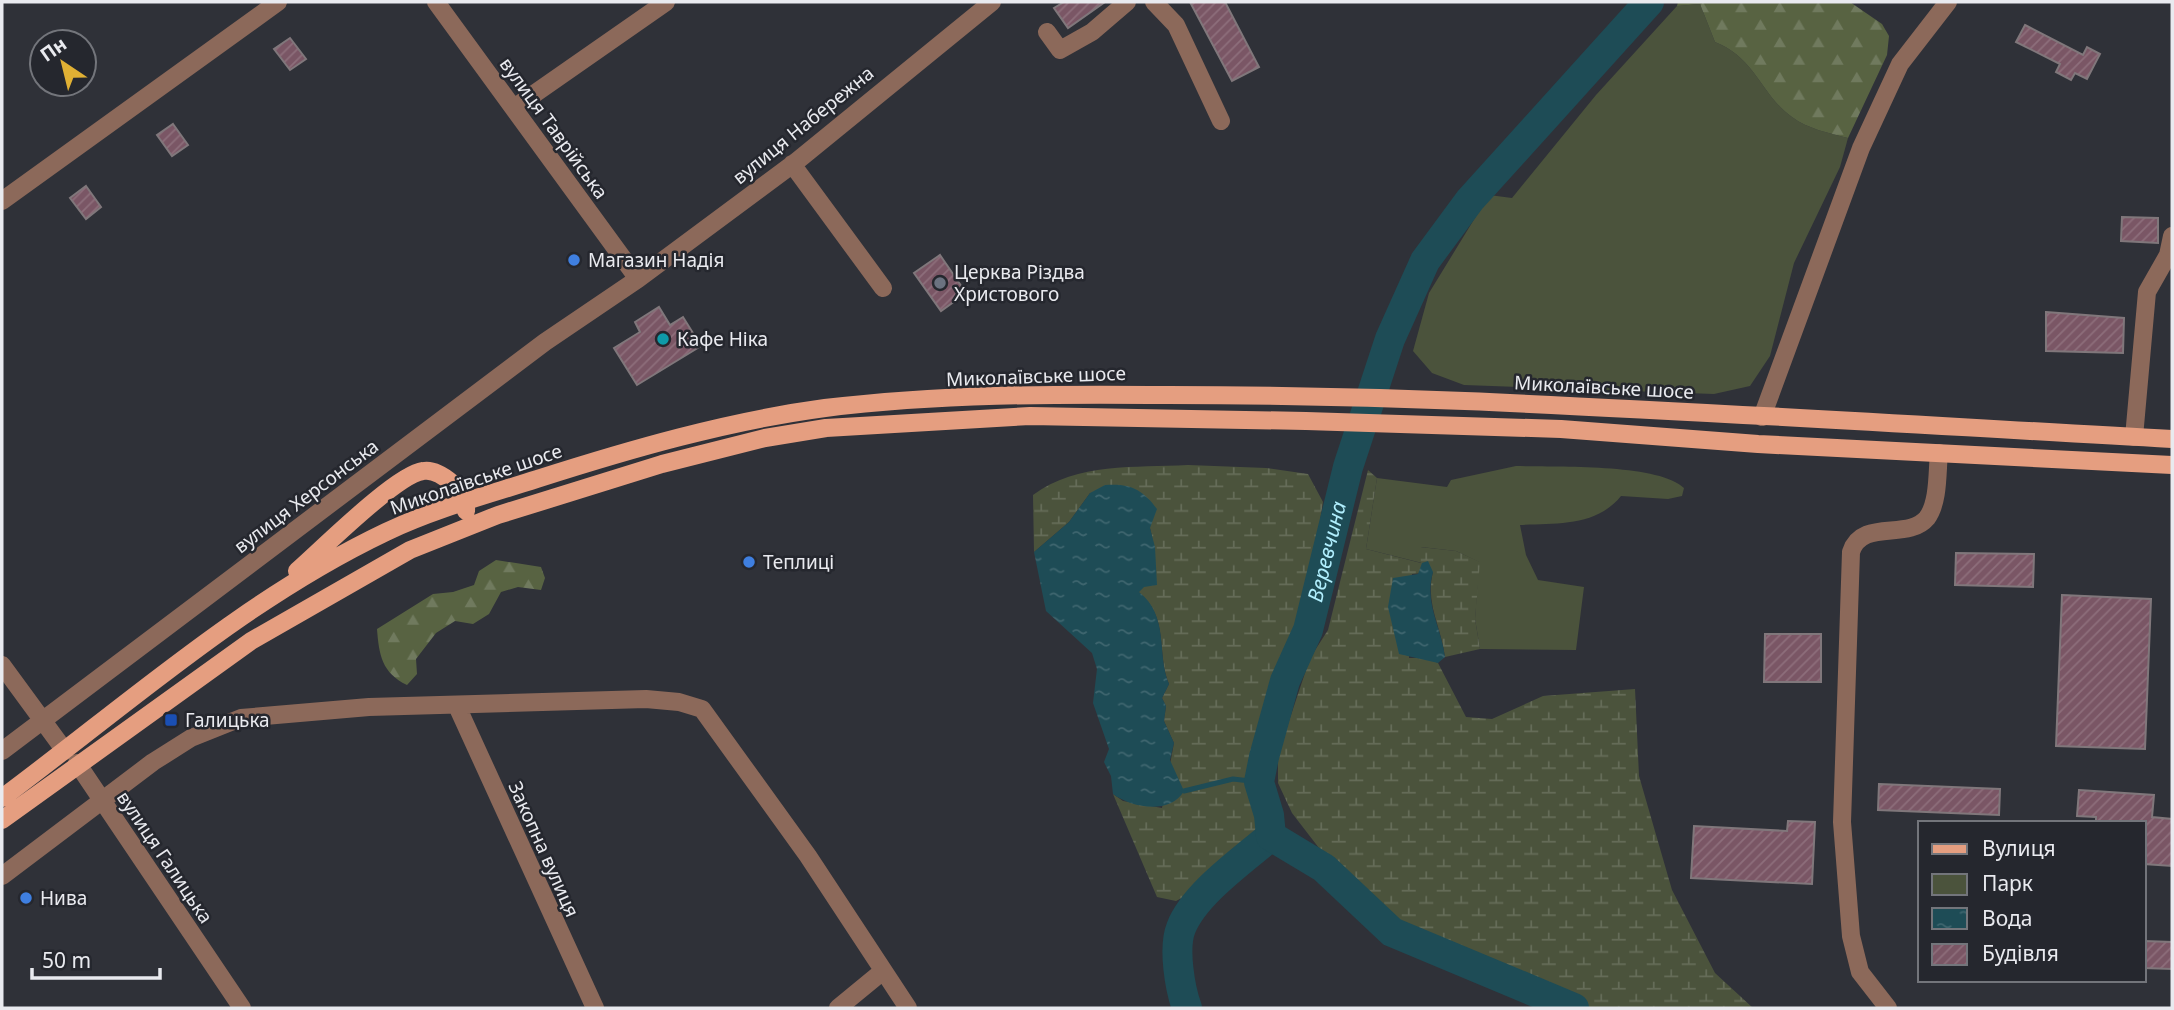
<svg xmlns="http://www.w3.org/2000/svg" width="2174" height="1010" viewBox="0 0 2174 1010" font-family="'Noto Sans',sans-serif">
	<style>
		.green { fill: #4b533c }
		.forest { fill: url(#forest-firs) }
		.wetland { fill: url(#wetland-marsh) }
		.water { fill: url(#water-ripples) }
		.lines { fill: none; stroke-linecap: round; stroke-linejoin: round }
		.stream { stroke: #1e4c56; stroke-width: 5 }
		.river { stroke: #1e4c56; stroke-width: 30 }
		.building { fill: url(#building-hatch); stroke: #80777b; stroke-width: 2 }
		.minor { stroke: #8c695a; stroke-width: 18 }
		.major { stroke: #e59e80; stroke-width: 18 }
		.shop-dot { fill: #3f7fe0; stroke: #25272e; stroke-width: 2.5 }
		.worship-dot { fill: #6b7280; stroke: #25272e; stroke-width: 2.5 }
		.culture-dot { fill: #0f9aa8; stroke: #25272e; stroke-width: 2.5 }
		.transit-dot { fill: #1a4fb4; stroke: #25272e; stroke-width: 2.5 }
		.labels { text-anchor: middle; stroke-width: 5; stroke-linejoin: round; paint-order: stroke }
		.street-label { font-size: 19px; fill: #e9eaef; stroke: #25272e }
		.poi-label { font-size: 19px; fill: #e9eaef; stroke: #25272e; text-anchor: start }
		.water-label { font-size: 21px; font-style: italic; fill: #b0eefd; stroke: #25272e }
	</style>
	<defs>
		<pattern id="forest-firs" width="22" height="20" patternUnits="userSpaceOnUse" patternTransform="scale(1.75)"><rect width="22" height="20" fill="#586342"/><path d="M5 1l3.5 6h-7zM16 11l3.5 6h-7z" fill="#707a5e"/></pattern>
		<pattern id="wetland-marsh" width="20" height="14" patternUnits="userSpaceOnUse" patternTransform="scale(1.75)"><rect width="20" height="14" fill="#4b533c"/><path d="M1 5h8M5 5V1M11 12h8M15 12V8" fill="none" stroke="#656c58"/></pattern>
		<pattern id="water-ripples" width="26" height="14" patternUnits="userSpaceOnUse" patternTransform="scale(1.75)"><rect width="26" height="14" fill="#1e4c56"/><path d="M2 4q2-2 4 0t4 0M15 11q2-2 4 0t4 0" fill="none" stroke="#3f666f"/></pattern>
		<pattern id="building-hatch" width="6" height="6" patternUnits="userSpaceOnUse" patternTransform="scale(1.75)"><rect width="6" height="6" fill="#7a5665"/><path d="M-1 1l2-2M0 6l6-6M5 7l2-2" fill="none" stroke="#8d6e7b"/></pattern>
	</defs>
	<rect width="100%" height="100%" fill="#2f3138"/>
	<path class="green" d="M1700 4 1715 42C1756 58 1761 95 1792 117 1808 129 1829 133 1848 138L1840 167 1794 263 1770 356 1750 386 1714 394 1464 385 1432 373 1413 351 1429 293 1489 195 1512 198 1596 95 1677 6Z
		M1516 466C1553 467 1659 463 1684 488L1682 496 1668 499 1621 496C1596 527 1556 523 1520 525L1526 555 1538 580 1584 587 1576 650 1480 649 1475 619 1479 562 1456 551 1421 547 1422 563 1366 549 1377 478 1447 487 1451 480Z"/>
	<path class="forest" d="M1678 2H1850L1882 24 1889 36 1887 55 1848 138C1829 133 1808 129 1792 117 1761 95 1756 58 1715 42L1700 4 1677 6Z
		M496 560 541 567 545 578 541 590 518 587 501 592 489 614 473 624 455 621 436 633 416 659 417 674 407 685C382 673 379 655 377 629L433 594 453 592 474 585 479 571Z"/>
	<path class="wetland" d="M1188 465 1266 468 1308 474 1323 502 1308 596 1259 731 1250 764 1251 789 1262 806 1264 823 1259 834 1204 886 1176 901 1157 897 1113 794 1123 801 1162 808 1174 743 1164 721 1166 706 1162 698 1169 684C1156 653 1170 616 1138 592 1155 578 1155 546 1150 528L1090 493 1069 522 1034 552 1033 495C1078 462 1135 468 1188 465Z
		M1368 470 1377 478 1366 549 1421 563 1420 547 1456 551 1480 562 1475 619 1480 649 1445 657C1441 626 1425 603 1433 572L1412 574 1409 658H1427L1438 663 1466 717 1492 719 1543 696 1635 689 1639 776 1672 890 1715 973 1753 1008H1560L1431 953 1329 861 1292 813 1278 783V754L1310 658 1328 630Z"/>
	<path class="water" d="M1105 485C1129 483 1143 489 1157 509L1150 528 1155 547 1157 585 1144 587 1139 592C1170 617 1156 653 1169 684L1162 698 1166 706 1164 721 1174 743 1170 760 1184 791C1170 815 1132 808 1113 794L1111 776 1104 762 1109 749 1093 703 1097 669 1092 653 1046 611 1034 552 1069 522 1090 493Z
		M1428 561 1433 572C1424 603 1441 626 1445 657L1438 663 1399 654 1388 607 1393 578 1418 574 1422 563Z"/>
	<g class="lines">
		<path class="stream" d="M1184 791 1233 779 1259 782"/>
		<g class="river">
			<path d="M1187 1008C1180 989 1173 948 1181 928 1194 894 1243 860 1271 836"/>
			<path id="s1" d="M1574 1008 1392 932 1324 868 1271 836 1269 815 1259 782 1264 757 1285 681 1308 630 1348 467 1390 339 1425 261 1470 200 1649 2"/>
		</g>
	</g>
	<path class="building" d="M1064 2H1105L1068 28 1054 8Z
		M1190 2H1225L1259 67 1232 81Z
		M2025 25 2083 55 2087 47 2100 54 2087 79 2075 73 2071 80 2056 72 2060 64 2016 42Z
		M290 38 306 59 290 70 274 49Z
		M173 124 188 145 172 156 157 135Z
		M86 186 101 207 86 219 70 198Z
		M2122 217 2158 218V243L2121 241Z
		M940 255 966 293 941 311 914 273Z
		M659 307 670 325 683 317 701 346 637 385 614 348 640 332 635 322Z
		M2046 312 2124 318 2123 353 2046 351Z
		M1956 553 2034 554 2033 587 1955 585Z
		M2062 595 2151 599 2145 749 2056 746Z
		M1765 634H1821V682H1764Z
		M1879 784 2000 789 1999 815 1878 810Z
		M2079 790 2154 795 2152 817 2172 819V866L2144 864V823H2096V817L2077 816Z
		M1788 821 1815 822 1812 884 1691 878 1694 826 1787 831Z
		M2144 941 2172 942V969L2144 968Z"/>
	<g class="lines">
		<path class="minor" d="M436 2 638 279
			M1154 2 1176 25 1221 121
			M1047 32 1060 50 1092 32 1127 2
			M514 108 666 2
			M792 164 883 288
			M2 201 278 2
			M1762 417 1861 148 1900 64 1948 2
			M2134 437 2147 292 2168 255 2172 236
			M2 665 65 751
			M457 706 595 1008
			M2 751 545 342 638 279 797 161 992 2
			M77 763 242 1008
			M2 876 153 762 191 738 241 718 369 707 646 699 679 702 702 709 808 856 908 1008
			M838 1008 883 971
			M1888 1008 1860 972 1851 936 1842 822 1851 552C1862 518 1908 541 1927 518 1939 502 1937 471 1939 453"/>
		<path class="major" d="M297 571C321 550 397 474 423 471 433 469 445 477 452 483 460 491 467 499 466 511
			M2 798C127 705 245 599 386 532 434 509 487 495 537 479 631 449 728 421 825 408 939 394 1054 394 1168 395 1267 395 1366 397 1465 401 1701 411 1936 426 2172 439
			M2 820 251 641 410 550 498 515 662 464 765 438 826 428 1030 416 1306 421 1561 429 1758 444 2172 465"/>
	</g>
	<g class="shop-dot">
		<circle cx="574" cy="260" r="7"/>
		<circle cx="749" cy="562" r="7"/>
		<circle cx="26" cy="898" r="7"/>
	</g>
	<circle class="worship-dot" cx="940" cy="283" r="7"/>
	<circle class="culture-dot" cx="663" cy="339" r="7"/>
	<rect class="transit-dot" x="164" y="713" width="14" height="14" rx="3.5"/>
	<g class="labels">
		<g class="street-label">
			<text transform="translate(803 125) rotate(-39)" y="7">вулиця Набережна</text>
			<text transform="translate(554 128) rotate(54)" y="7">вулиця Таврійська</text>
			<text transform="translate(1036 376) rotate(-2)" y="7">Миколаївське шосе</text>
			<text transform="translate(1604 387) rotate(3)" y="7">Миколаївське шосе</text>
			<text transform="translate(476 479) rotate(-19)" y="7">Миколаївське шосе</text>
			<text transform="translate(306 496) rotate(-37)" y="7">вулиця Херсонська</text>
			<text transform="translate(544 849) rotate(66)" y="7">Закопна вулиця</text>
			<text transform="translate(165 857) rotate(56)" y="7">вулиця Галицька</text>
		</g>
		<g class="poi-label">
			<text x="588" y="267">Магазин Надія</text>
			<text x="954" y="279">Церква Різдва<tspan x="954" dy="22">Христового</tspan></text>
			<text x="677" y="346">Кафе Ніка</text>
			<text x="763" y="569">Теплиці</text>
			<text x="185" y="727">Галицька</text>
			<text x="40" y="905">Нива</text>
		</g>
		<g class="water-label">
			<text dy="7" stroke="none"><textPath href="#s1" startOffset="649">Веревчина</textPath></text>
		</g>
	</g>
	<rect width="2174" height="1010" fill="none" stroke="#e9eaef" stroke-width="7"/>
	<rect x="1918" y="821" width="228" height="161" fill="#25272e" stroke="#73757b" stroke-width="2"/>
	<rect x="1932" y="844" width="35" height="10" fill="#e59e80" stroke="#73757b" stroke-width="2"/>
	<text x="1982" y="856" font-size="21" fill="#e9eaef">Вулиця</text>
	<rect x="1932" y="874" width="35" height="21" fill="#4b533c" stroke="#73757b" stroke-width="2"/>
	<text x="1982" y="891" font-size="21" fill="#e9eaef">Парк</text>
	<rect x="1932" y="908" width="35" height="21" fill="url(#water-ripples)" stroke="#73757b" stroke-width="2"/>
	<text x="1982" y="926" font-size="21" fill="#e9eaef">Вода</text>
	<rect x="1932" y="944" width="35" height="21" fill="url(#building-hatch)" stroke="#73757b" stroke-width="2"/>
	<text x="1982" y="961" font-size="21" fill="#e9eaef">Будівля</text>
	<g transform="translate(63 63) rotate(325)"><circle r="33" fill="#25272e" stroke="#73757b" stroke-width="2"/>
	<path d="M0-5L12 26L0 18L-12 26Z" fill="#e0b034"/>
	<text y="-10" font-size="19" font-weight="bold" text-anchor="middle" fill="#e9eaef">Пн</text>
	</g>
	<path d="M32 968v10h128v-10" fill="none" stroke="#e9eaef" stroke-width="3.5"/>
	<text x="42" y="968" font-size="21" fill="#e9eaef" stroke="#25272e" stroke-width="5" paint-order="stroke">50 m</text>
</svg>
